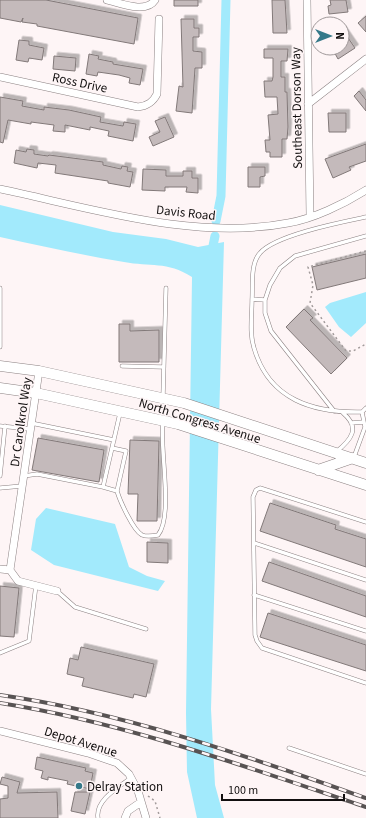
<svg xmlns="http://www.w3.org/2000/svg" width="366" height="818" viewBox="0 0 366 818" font-family="'Source Sans 3',sans-serif">
	<style>
		.water { fill: #a2eafc }
		.lines { fill: none; stroke-linecap: round; stroke-linejoin: round }
		.canal { stroke: #a2eafc; stroke-width: 9 }
		.building { fill: #c4babb; stroke: #827979; filter: url(#shadow) }
		.lane-casing { stroke: #8b8182; stroke-width: 4.5 }
		.street-casing { stroke: #8b8182; stroke-width: 8 }
		.secondary-casing { stroke: #8b8182; stroke-width: 11 }
		.path { stroke: #a29b9b; stroke-width: 1.5; stroke-dasharray: 2 3; stroke-linecap: butt }
		.lane { stroke: #fff; stroke-width: 3.5 }
		.street { stroke: #fff; stroke-width: 7 }
		.secondary { stroke: #fff; stroke-width: 10 }
		.rail-casing { stroke: #585353; stroke-width: 4 }
		.rail { stroke: #fef5f6; stroke-width: 2.5; stroke-dasharray: 8; stroke-linecap: butt }
		.poi-dot { fill: #357989; stroke: #fef5f6; stroke-width: 1.5 }
		.labels { text-anchor: middle; stroke-width: 3; stroke-linejoin: round; paint-order: stroke }
		.street-label { font-size: 13px; fill: #120f0f; stroke: #fef5f6 }
		.poi-label { font-size: 13px; fill: #120f0f; stroke: #fef5f6; text-anchor: start }
	</style>
	<defs>
		<filter id="shadow"><feDropShadow dx="3.5" dy="-3.5" stdDeviation="0" flood-color="#0004"/></filter>
	</defs>
	<rect width="100%" height="100%" fill="#fef5f6"/>
	<path class="water" d="M0 205 113 232 166 239 198 247 224 242 211 709 215 785 224 818H197L187 772 186 713 192 277C167 261 150 267 124 262 82 255 41 246 0 237Z
		M366 292V323L351 337 339 327 325 307 330 303Z
		M46 508 115 524 129 567 147 576 165 581 158 591 54 565 31 550 36 519Z"/>
	<g class="lines">
		<path class="canal" d="M216 221 221 196 226 0
			M211 256 215 236"/>
	</g>
	<path class="building" d="M0 0H46L138 18 134 44 37 26V24L22 22 23 18 21 22 0 18Z
		M174 0H198V6H174Z
		M272 0H285L287 33H273Z
		M330 0H346L348 12 329 14 328 6 331 5Z
		M366 16V32L358 23Z
		M181 19H194V28H199V37H193V51L202 52V68H195L192 113 176 111 179 86 183 87Z
		M342 29 355 48 338 59 332 48H342Z
		M19 40 29 41V45L44 48 42 60 29 58 28 62 16 60Z
		M264 49H288L287 61H281V77H285V92H287L288 127 287 139H282V157H270V152H266L265 140H270L268 115 278 114 277 97H265L264 81H272L273 77V58H264Z
		M89 54 99 56 98 59 113 62V64L143 69 140 85 129 83 130 78 119 75 98 72 97 76 86 74Z
		M54 56 76 58 75 71 53 69Z
		M359 91 366 100V111L354 96Z
		M0 97 23 101 22 106 44 110V107L69 110 101 117 100 122 123 126 124 122 136 124 133 141 108 136 109 131 90 127V130L65 125V132L53 131 54 125 31 122V124L8 120 3 143 0 142Z
		M328 113H346V132H329Z
		M165 117 174 137 153 146 149 137 160 132 155 121Z
		M366 144V161L349 167 351 170 333 178 325 159Z
		M27 149 34 150V154L48 156 49 155 103 162V165L121 169 122 166 128 167 127 171 133 172 130 187 108 183V181L55 173 56 165 38 163 37 168 14 163 16 150 26 152Z
		M248 167H265V176L260 177V187H248Z
		M143 169 166 170V176H183V171H192V178H198V193L186 192 187 187H165V191L142 190Z
		M366 254V278L317 290 312 267Z
		M304 309 313 318 310 320 347 358 331 374 286 327Z
		M119 324H130V331L159 330V362H119Z
		M38 438 104 450 99 482 32 470Z
		M130 440 159 441 157 521H137L138 494H128Z
		M270 503 336 525 335 529 366 539V567L260 531Z
		M147 542 168 543V563L147 562Z
		M269 562 366 596V617L262 581Z
		M0 586 19 588 14 637 0 636Z
		M268 613 366 645V671L260 637Z
		M81 647 154 664 146 697 134 694 133 698 82 686 84 678 67 674 70 658 78 660Z
		M37 757 86 768 85 771 93 773 90 789 67 784 68 781 48 777V780L41 778 43 771 35 769Z
		M2 777 20 782 17 793 57 792 58 818H0V799L8 798V786L0 784Z
		M75 792H90L85 814 71 811Z"/>
	<g class="lines">
		<defs>
			<path id="lane" d="M366 217C342 222 275 235 260 253 250 264 253 286 252 300 252 316 249 333 254 348 269 400 313 413 362 412L366 408
				M0 288V347
				M252 299 265 300
				M122 366 163 367
				M163 397 166 288
				M334 411 271 331 265 313V300L270 285 280 268 295 256 366 236
				M31 423 114 440
				M351 423 364 422
				M0 426 30 429
				M336 452C351 440 361 428 343 413
				M354 457 365 427 362 412
				M0 476 5 426
				M24 476 37 474 103 487 120 413
				M103 487 117 491 126 451 112 448
				M0 488 22 486
				M117 491C120 501 133 530 142 535 147 537 153 536 158 535 174 515 159 448 163 421
				M366 522 260 488 256 490 253 497 255 635 257 641 262 648 366 683
				M254 543 366 580
				M57 591 75 607 146 629
				M254 595 366 631
				M0 653 29 641 36 585
				M289 748 366 774
				M98 818C95 800 119 787 131 778"/>
			<path id="street" d="M107 0C120 3 146 14 155 0
				M307 0 310 216
				M0 77 138 107C148 106 153 102 157 94L159 19
				M308 104 366 59
				M0 189C91 208 195 241 288 223 313 219 344 204 366 190
				M0 569 10 570 18 581 57 591
				M10 570 39 371
				M0 731 88 753 117 763 129 774 138 791 146 818
				M125 818 128 811 141 802"/>
			<path id="secondary" d="M0 366 39 371 184 403 366 463
				M0 388 36 393 178 424 366 485
				M318 470 353 458"/>
		</defs>
		<use href="#lane" class="lane-casing"/>
		<use href="#street" class="street-casing"/>
		<use href="#secondary" class="secondary-casing"/>
		<path class="path" d="M366 251 308 267 313 285 310 303 346 351H353L366 344
			M148 796 155 801 160 818"/>
		<use href="#lane" class="lane"/>
		<use href="#street" class="street"/>
		<use href="#secondary" class="secondary"/>
		<defs>
			<path id="rail" d="M0 695C126 713 246 756 366 798
				M0 703C126 723 246 767 366 807"/>
		</defs>
		<use href="#rail" class="rail-casing"/>
		<use href="#rail" class="rail"/>
	</g>
	<circle class="poi-dot" cx="79" cy="786" r="4"/>
	<g class="labels">
		<g class="street-label">
			<text transform="translate(80 82) rotate(12)" y="5">Ross Drive</text>
			<text transform="translate(296 108) rotate(-91)" y="5">Southeast Dorson Way</text>
			<text transform="translate(186 212) rotate(6)" y="5">Davis Road</text>
			<text transform="translate(200 420) rotate(17)" y="5">North Congress Avenue</text>
			<text transform="translate(20 422) rotate(-82)" y="5">Dr Carolkrol Way</text>
			<text transform="translate(81 741) rotate(17)" y="5">Depot Avenue</text>
		</g>
		<g class="poi-label">
			<text x="87" y="791">Delray Station</text>
		</g>
	</g>
	<g transform="translate(330 36) rotate(90)"><circle r="19" fill="#fef5f6" stroke="#a0999a"/>
	<path d="M0-3L7 15L0 10L-7 15Z" fill="#357989"/>
	<text y="-6" font-size="11" font-weight="bold" text-anchor="middle" fill="#120f0f">N</text>
	</g>
	<path d="M222 794v6h122v-6" fill="none" stroke="#120f0f" stroke-width="2"/>
	<text x="228" y="794" font-size="12" fill="#120f0f" stroke="#fef5f6" stroke-width="3" paint-order="stroke">100 m</text>
</svg>
